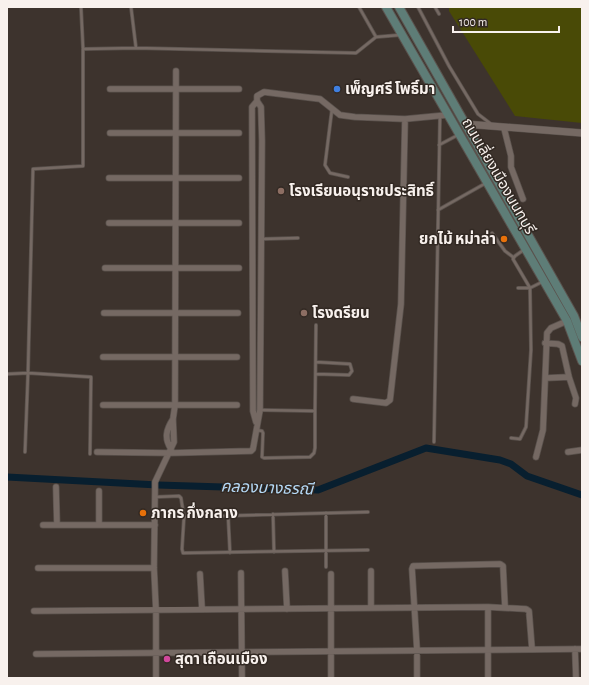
<svg xmlns="http://www.w3.org/2000/svg" width="589" height="685" viewBox="0 0 589 685" font-family="'Alegreya Sans','Noto Sans Thai',sans-serif">
	<style>
		.green { fill: #494a06 }
		.lines { fill: none; stroke-linecap: round; stroke-linejoin: round }
		.canal { stroke: #081f2f; stroke-width: 7 }
		.service-casing { stroke: #5a524d; stroke-width: 4 }
		.minor-casing { stroke: #5a524d; stroke-width: 7 }
		.tertiary-casing { stroke: #5a524d; stroke-width: 8 }
		.secondary-casing { stroke: #5a524d; stroke-width: 10 }
		.service { stroke: #756963; stroke-width: 2.5 }
		.minor { stroke: #756963; stroke-width: 5.5 }
		.tertiary { stroke: #756963; stroke-width: 7 }
		.secondary { stroke: #5e7d77; stroke-width: 8 }
		.shop-dot { fill: #3f7fe0; stroke: #322923; stroke-width: 1.5 }
		.education-dot { fill: #8d6e63; stroke: #322923; stroke-width: 1.5 }
		.food-dot { fill: #e8710a; stroke: #322923; stroke-width: 1.5 }
		.hotel-dot { fill: #d1479c; stroke: #322923; stroke-width: 1.5 }
		.labels { text-anchor: middle; stroke-width: 3; stroke-linejoin: round; paint-order: stroke }
		.poi-label { font-size: 15px; font-weight: bold; fill: #f8f1ed; stroke: #322923; text-anchor: start }
		.street-label { font-size: 15px; fill: #f8f1ed; stroke: #322923 }
		.water-label { font-size: 16px; font-style: italic; fill: #b5d9f6; stroke: #322923 }
	</style>
	<rect width="100%" height="100%" fill="#3d332d"/>
	<path class="green" d="M449 7H582V123L515 116 449 11Z"/>
	<g class="lines">
		<path class="canal" d="M7 477 158 485 318 490 426 448 500 460 511 464 527 476 582 495"/>
		<defs>
			<path id="service" d="M81 7 83 48
				M131 7 136 48
				M359 7 376 37
				M418 7 449 66 478 114 491 124
				M435 7 439 14
				M332 109 325 165 330 173 348 177
				M439 145 458 135
				M438 210 486 183
				M492 233 505 251 513 257
				M261 239 298 238
				M518 288H530L542 282
				M316 362 350 364 352 371 349 375 316 374
				M7 374 28 373 33 169 83 166V49L136 48 356 53 376 37 400 35
				M260 410 315 411 316 325
				M256 430 262 431 263 433 262 457 264 458 310 457 314 453 315 448V411
				M511 438 520 439 526 427 531 350 530 288 513 259 515 256 525 249
				M434 442 440 116
				M25 452 28 373 91 377 90 454
				M155 497 179 496 181 498 184 517 182 549 183 553 368 550
				M326 513V567
				M228 514 230 553
				M273 514 274 552
				M184 517 368 512"/>
			<path id="minor" d="M110 89H239
				M504 128 511 156V167L523 199
				M110 133H239
				M109 178H239
				M109 223H239
				M105 268H239
				M104 313H238
				M545 343 558 344 562 346 569 377
				M103 357H237
				M546 378 569 377 576 398 575 404
				M353 399 386 403 390 400 401 304 405 119
				M103 405H237
				M256 422 253 411 252 107 257 101V96L264 92 320 99 340 115 355 117 405 119 447 115
				M171 449C164 438 166 430 173 419
				M97 452 170 453 251 451 253 449 260 410 262 141 261 107 257 101
				M568 452 582 450
				M536 457 543 430 547 333 551 328 567 321
				M56 487 57 525
				M43 525H155
				M99 525V491
				M38 568H154
				M285 571 287 609
				M371 571V608
				M241 573 242 678
				M200 574 202 609
				M331 574V678
				M34 611 488 607 526 609 529 611 532 649
				M575 649 576 678
				M36 654 582 649
				M156 678V611L154 568 155 490V482L174 442 173 419 175 405 176 71
				M417 678V650L412 569 413 566 500 564 503 566 505 607
				M488 678V607"/>
			<path id="tertiary" d="M465 124 582 133"/>
			<path id="secondary" d="M386 7 567 321 582 361
				M399 7 574 316 582 337"/>
		</defs>
		<use href="#service" class="service-casing"/>
		<use href="#minor" class="minor-casing"/>
		<use href="#tertiary" class="tertiary-casing"/>
		<use href="#secondary" class="secondary-casing"/>
		<use href="#service" class="service"/>
		<use href="#minor" class="minor"/>
		<use href="#tertiary" class="tertiary"/>
		<use href="#secondary" class="secondary"/>
	</g>
	<circle class="shop-dot" cx="337" cy="89" r="4"/>
	<g class="education-dot">
		<circle cx="281" cy="191" r="4"/>
		<circle cx="304" cy="313" r="4"/>
	</g>
	<g class="food-dot">
		<circle cx="504" cy="239" r="4"/>
		<circle cx="143" cy="513" r="4"/>
	</g>
	<circle class="hotel-dot" cx="167" cy="659" r="4"/>
	<g class="labels">
		<g class="poi-label">
			<text x="345" y="94">เพ็ญศรี โพธิ์มา</text>
			<text x="289" y="196">โรงเรียนอนุราชประสิทธิ์</text>
			<text x="496" y="244" text-anchor="end">ยกไม้ หม่าล่า</text>
			<text x="312" y="318">โรงดรียน</text>
			<text x="151" y="518">ภากร กึ่งกลาง</text>
			<text x="175" y="664">สุดา เถือนเมือง</text>
		</g>
		<g class="street-label">
			<text transform="translate(499 176) rotate(60)" y="5">ถนนเลี่ยงเมืองนนทบุรี</text>
		</g>
		<g class="water-label">
			<text transform="translate(267 487) rotate(2)" y="6">คลองบางธรณี</text>
		</g>
	</g>
	<rect width="589" height="685" fill="none" stroke="#f8f1ed" stroke-width="16"/>
	<path d="M453 26v6h106v-6" fill="none" stroke="#f8f1ed" stroke-width="2"/>
	<text x="459" y="26" font-size="12" fill="#f8f1ed" stroke="#322923" stroke-width="3" paint-order="stroke">100 m</text>
</svg>
